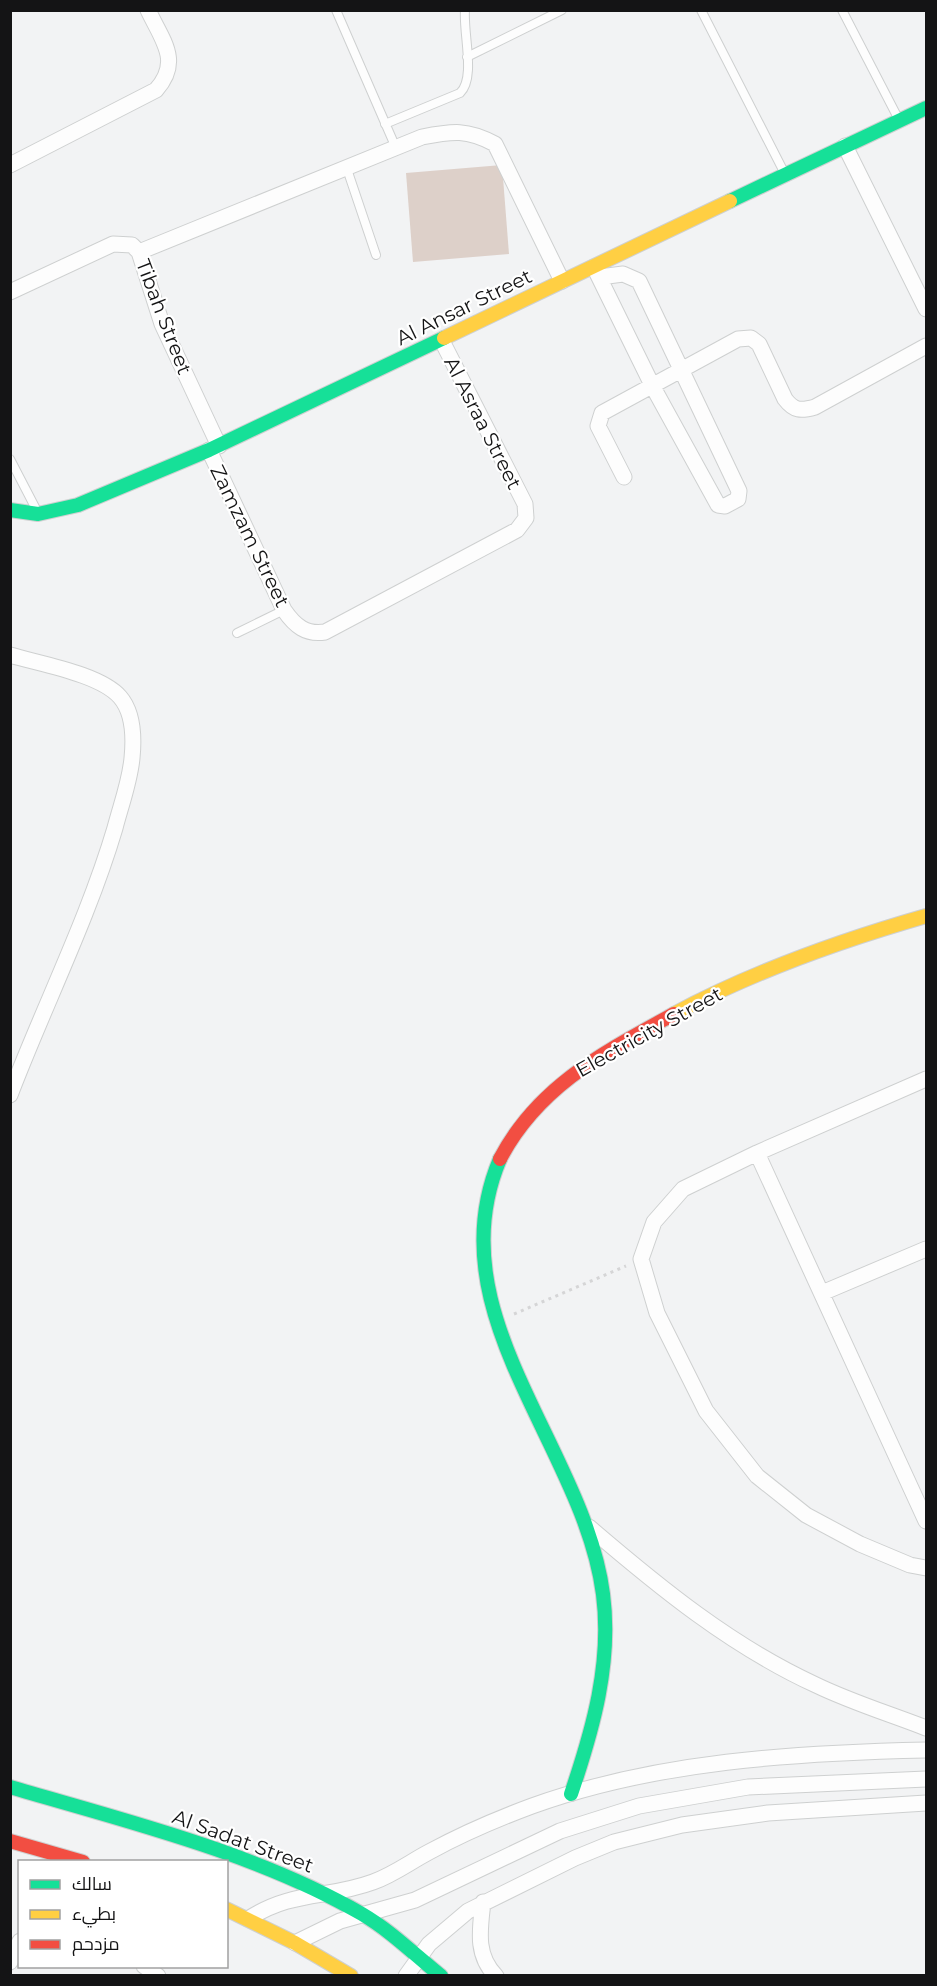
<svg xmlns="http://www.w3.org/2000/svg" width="937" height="1986" viewBox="0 0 937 1986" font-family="Montserrat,Cairo,sans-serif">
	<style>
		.building { fill: #ddd0c9 }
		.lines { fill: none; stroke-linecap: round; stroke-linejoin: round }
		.lane-casing { stroke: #ced0d0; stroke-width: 10 }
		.street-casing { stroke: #ced0d0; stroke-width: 17 }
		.fast-casing { stroke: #ced0d0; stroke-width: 16 }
		.slow-casing { stroke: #ced0d0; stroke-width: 16 }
		.jam-casing { stroke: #ced0d0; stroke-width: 16 }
		.path { stroke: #d5d5d6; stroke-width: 3; stroke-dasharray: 3 4.5; stroke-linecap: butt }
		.lane { stroke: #fdfdfd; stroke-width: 8 }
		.street { stroke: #fdfdfd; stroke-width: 15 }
		.fast { stroke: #16e098; stroke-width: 14 }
		.slow { stroke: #ffcf43; stroke-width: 14 }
		.jam { stroke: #f24e42; stroke-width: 14 }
		.labels { text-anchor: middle; stroke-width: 4.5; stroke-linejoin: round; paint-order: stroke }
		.street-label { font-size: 20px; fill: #141415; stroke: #fff }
	</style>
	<rect width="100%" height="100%" fill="#f2f3f4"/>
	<path class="building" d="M502 165 509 254 413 262 406 173Z"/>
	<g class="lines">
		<defs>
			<path id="lane" d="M336 10 396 148
				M701 10 784 172
				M842 10 898 118
				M467 57 562 10
				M385 124 460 93C476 78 463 34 465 10
				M347 169 376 255
				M10 459 36 509
				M237 633 284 610"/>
			<path id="street" d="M845 146 926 309
				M10 165 156 90C182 61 162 40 148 10
				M139 252 422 137C453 131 467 129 495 144L562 281
				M594 267 653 387 718 505 725 506 738 499 739 491 639 281 623 274 600 277
				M10 292 113 244 132 245 139 252 162 324 219 446
				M209 450 284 610C295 626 306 635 325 632L517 530 526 518 525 504 442 341
				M624 477 598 426 602 413 738 339 751 338 759 344 785 399C794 411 801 411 815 407L926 346
				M10 655C40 664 100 674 120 697 133 712 134 738 132 758 130 781 121 805 115 828 88 919 44 1006 10 1095
				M926 1079 757 1153 683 1189 654 1222 641 1259 657 1313 706 1411 757 1476 806 1515 860 1544 910 1565 926 1568
				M757 1153 926 1521
				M822 1293 926 1249
				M589 1527C659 1587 731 1646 816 1685 851 1702 890 1714 926 1728
				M483 1902C480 1929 475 1955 496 1976
				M248 1919C293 1890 327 1899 373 1882 393 1875 410 1862 429 1852 462 1834 497 1819 532 1806 657 1761 795 1753 926 1750
				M295 1943 340 1921 415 1900 560 1831 639 1806 748 1787 926 1779
				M10 1962 20 1941
				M144 1966 158 1976
				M406 1976 429 1944 468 1911 575 1858 614 1842 682 1825 768 1813 926 1803"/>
			<path id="fast" d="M730 201 926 108
				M10 510 38 514 78 505 209 450 444 338
				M500 1159C434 1314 584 1447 603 1594 612 1663 593 1729 571 1794
				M10 1787C126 1821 257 1853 362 1914 391 1931 415 1955 441 1976"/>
			<path id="slow" d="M444 338 730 201
				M674 1014C754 971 839 941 926 916
				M226 1909 295 1943 351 1976"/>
			<path id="jam" d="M500 1159C538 1086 605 1052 674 1014
				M10 1841 83 1862"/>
		</defs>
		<use href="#lane" class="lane-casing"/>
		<use href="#street" class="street-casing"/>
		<use href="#fast" class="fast-casing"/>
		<use href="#slow" class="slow-casing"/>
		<use href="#jam" class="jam-casing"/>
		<path class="path" d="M514 1314 626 1266"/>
		<use href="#lane" class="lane"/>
		<use href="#street" class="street"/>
		<use href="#fast" class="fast"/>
		<use href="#slow" class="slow"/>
		<use href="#jam" class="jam"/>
	</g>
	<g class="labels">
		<g class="street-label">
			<text transform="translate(464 307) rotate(-26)" y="7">Al Ansar Street</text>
			<text transform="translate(164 317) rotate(69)" y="7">Tibah Street</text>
			<text transform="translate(483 423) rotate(63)" y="7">Al Asraa Street</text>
			<text transform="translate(250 536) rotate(64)" y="7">Zamzam Street</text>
			<text transform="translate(649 1032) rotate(-29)" y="7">Electricity Street</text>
			<text transform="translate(243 1841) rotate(20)" y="7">Al Sadat Street</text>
		</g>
	</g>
	<rect width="937" height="1986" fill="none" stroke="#141415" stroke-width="24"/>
	<rect x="18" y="1860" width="210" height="108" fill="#ffffff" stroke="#a1a1a1" stroke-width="1.5"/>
	<rect x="30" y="1880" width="30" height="9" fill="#16e098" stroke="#a1a1a1" stroke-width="1.5"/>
	<text x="72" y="1890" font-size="18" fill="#141415">سالك</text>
	<rect x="30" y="1910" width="30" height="9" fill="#ffcf43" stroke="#a1a1a1" stroke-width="1.5"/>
	<text x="72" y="1920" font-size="18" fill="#141415">بطيء</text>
	<rect x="30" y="1940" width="30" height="9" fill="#f24e42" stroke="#a1a1a1" stroke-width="1.5"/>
	<text x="72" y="1950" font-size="18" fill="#141415">مزدحم</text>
</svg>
